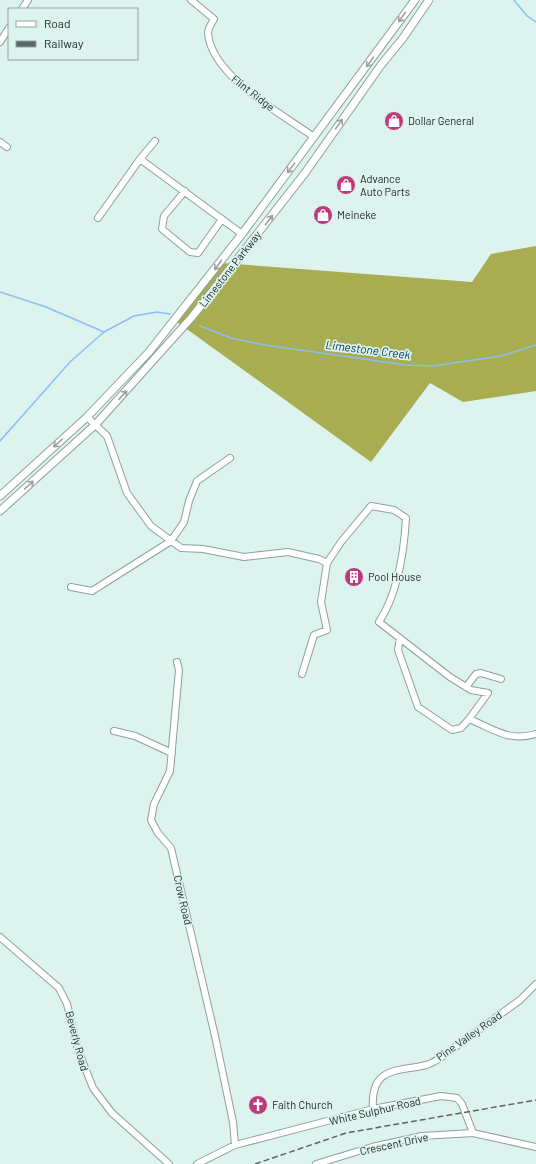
<svg xmlns="http://www.w3.org/2000/svg" width="536" height="1164" viewBox="0 0 536 1164" font-family="Barlow,sans-serif">
	<style>
		.forest { fill: #a9ad52 }
		.lines { fill: none; stroke-linecap: round; stroke-linejoin: round }
		.stream { stroke: #8cbef3; stroke-width: 1.5 }
		.minor-casing { stroke: #8ca19c; stroke-width: 8 }
		.major-casing { stroke: #8ca19c; stroke-width: 9 }
		.minor { stroke: #fff; stroke-width: 6 }
		.major { stroke: #fff; stroke-width: 7 }
		.rail { stroke: #5b6865; stroke-width: 1.5; stroke-dasharray: 6 3; stroke-linecap: butt }
		.oneway { stroke: #9ca09f }
		.labels { text-anchor: middle; stroke-width: 3.5; stroke-linejoin: round; paint-order: stroke }
		.street-label { font-size: 11px; fill: #232c2a; stroke: #dcf3ee }
		.poi-label { font-size: 11px; fill: #232c2a; stroke: #dcf3ee; text-anchor: start }
		.water-label { font-size: 12px; font-style: italic; fill: #06365f; stroke: #dcf3ee }
	</style>
	<rect width="100%" height="100%" fill="#dcf3ee"/>
	<path class="forest" d="M536 246V391L463 402 430 383 371 462 177 322 222 263 472 282 491 254Z"/>
	<g class="lines">
		<path class="stream" d="M514 0 527 16 536 22
			M0 292 46 307 104 332
			M200 326 231 338 265 345 406 365 433 366 501 356 536 345
			M0 441 70 362 104 332 134 316 157 312 170 314"/>
		<defs>
			<path id="minor" d="M191 0 214 19C212 23 208 28 208 33 211 76 282 114 314 137
				M22 9 28 0
				M0 42 9 28
				M0 142 7 147
				M140 159 242 234
				M185 191 164 216 162 229 190 252 198 253 222 219
				M98 218 140 159 155 141
				M87 417 107 436 127 493 151 526 181 548 203 549 244 557 288 552 319 559 327 563
				M71 587 92 591 171 541 184 522 189 501 197 481 230 458
				M400 638 398 650 418 707 452 730 461 728 469 719
				M177 662 179 670 170 771 154 804 151 820 158 833 171 848 174 861 215 1036 233 1122 235 1145
				M302 674 314 635 327 630 321 602 327 563 341 542 371 506 394 510 406 518C404 553 398 593 379 622L450 677 471 690 488 693 469 719C494 729 507 742 536 734
				M466 687 476 674 481 673 501 679
				M114 731 135 736 172 753
				M0 937 59 988 67 1004 78 1050 93 1088 112 1113 169 1164
				M373 1109C370 1066 397 1072 426 1065 431 1064 435 1061 440 1058L520 1000 536 984
				M197 1164 235 1145 373 1109 441 1096 457 1098 462 1104 473 1133
				M316 1164 372 1147 422 1136 473 1133 536 1147"/>
			<path id="major" d="M0 496 87 417 149 352 242 234 415 0
				M0 511 96 424 192 317 305 173 381 65 403 38 429 0"/>
		</defs>
		<use href="#minor" class="minor-casing"/>
		<use href="#major" class="major-casing"/>
		<use href="#minor" class="minor"/>
		<use href="#major" class="major"/>
		<path class="rail" d="M255 1164 346 1133 536 1100"/>
	</g>
	<defs><path id="oneway-shaft" d="M-6 0H5M1.5-3L5.5 0L1.5 3" fill="none" stroke-width="1.6" stroke-linecap="round" stroke-linejoin="round"/></defs>
	<g class="oneway">
		<use href="#oneway-shaft" transform="translate(402 17) rotate(126)"/>
		<use href="#oneway-shaft" transform="translate(370 62) rotate(126)"/>
		<use href="#oneway-shaft" transform="translate(339 124) rotate(-55)"/>
		<use href="#oneway-shaft" transform="translate(291 168) rotate(127)"/>
		<use href="#oneway-shaft" transform="translate(269 220) rotate(-52)"/>
		<use href="#oneway-shaft" transform="translate(218 265) rotate(127)"/>
		<use href="#oneway-shaft" transform="translate(123 395) rotate(-47)"/>
		<use href="#oneway-shaft" transform="translate(58 443) rotate(138)"/>
		<use href="#oneway-shaft" transform="translate(29 485) rotate(-42)"/>
	</g>
	<defs>
		<symbol id="shop-disc" viewBox="-11 -11 22 22"><circle r="9.5" fill="#be397b" stroke="#dcf3ee"/><path d="M-5-2.5h2.3a2.7 3.5 0 0 1 5.4 0H5L5.5 6h-11ZM-1.5-2.5h3a1.5 2.3 0 0 0-3 0Z" fill="#fff"/></symbol>
		<symbol id="building-disc" viewBox="-11 -11 22 22"><circle r="9.5" fill="#be397b" stroke="#dcf3ee"/><path d="M-4-6H4V6H1V3H-1V6H-4ZM-2.5-4.3h1.7v1.8h-1.7ZM.8-4.3h1.7v1.8H.8ZM-2.5-1h1.7V.8h-1.7ZM.8-1h1.7V.8H.8Z" fill="#fff"/></symbol>
		<symbol id="church-disc" viewBox="-11 -11 22 22"><circle r="9.5" fill="#be397b" stroke="#dcf3ee"/><path d="M-1.2-6h2.4v3.5h3.3v2.4h-3.3V6h-2.4V-.1h-3.3v-2.4h3.3Z" fill="#fff"/></symbol>
	</defs>
	<g fill-rule="evenodd">
		<use href="#shop-disc" x="383" y="110" width="22" height="22"/>
		<use href="#shop-disc" x="335" y="174" width="22" height="22"/>
		<use href="#shop-disc" x="312" y="204" width="22" height="22"/>
		<use href="#building-disc" x="343" y="566" width="22" height="22"/>
		<use href="#church-disc" x="247" y="1094" width="22" height="22"/>
	</g>
	<g class="labels">
		<g class="street-label">
			<text transform="translate(253 93) rotate(38)" y="4">Flint Ridge</text>
			<text transform="translate(230 269) rotate(-52)" y="4">Limestone Parkway</text>
			<text transform="translate(183 900) rotate(77)" y="4">Crow Road</text>
			<text transform="translate(469 1036) rotate(-35)" y="4">Pine Valley Road</text>
			<text transform="translate(77 1041) rotate(75)" y="4">Beverly Road</text>
			<text transform="translate(375 1111) rotate(-13)" y="4">White Sulphur Road</text>
			<text transform="translate(394 1144) rotate(-12)" y="4">Crescent Drive</text>
		</g>
		<g class="poi-label">
			<text x="408" y="125">Dollar General</text>
			<text x="360" y="183">Advance<tspan x="360" dy="13">Auto Parts</tspan></text>
			<text x="337" y="219">Meineke</text>
			<text x="368" y="581">Pool House</text>
			<text x="272" y="1109">Faith Church</text>
		</g>
		<g class="water-label">
			<text transform="translate(368 350) rotate(7)" y="4">Limestone Creek</text>
		</g>
	</g>
	<rect x="8" y="8" width="130" height="52" fill="#dcf3ee" stroke="#92a3a0"/>
	<rect x="16" y="21" width="20" height="6" fill="#ffffff" stroke="#92a3a0"/>
	<text x="44" y="28" font-size="12" fill="#232c2a">Road</text>
	<rect x="16" y="41" width="20" height="6" fill="#5b6865" stroke="#92a3a0"/>
	<text x="44" y="48" font-size="12" fill="#232c2a">Railway</text>
</svg>
